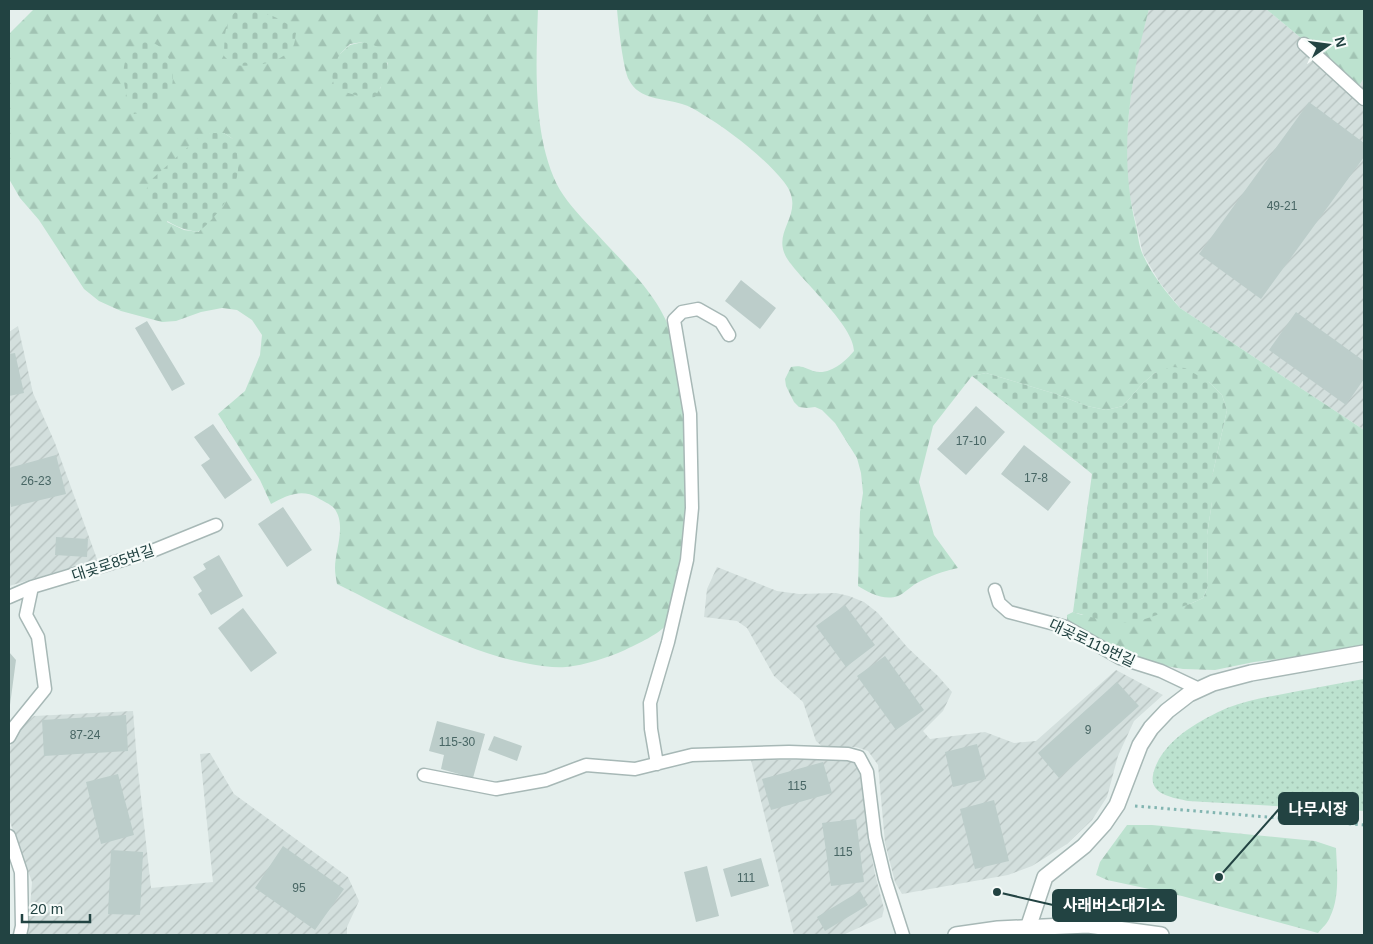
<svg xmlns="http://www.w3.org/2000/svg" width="1373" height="944" viewBox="0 0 1373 944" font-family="Arial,'Noto Sans KR',sans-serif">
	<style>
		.industrial { fill: url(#industrial-furrows) }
		.grass { fill: url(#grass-dots) }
		.forest { fill: url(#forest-firs); fill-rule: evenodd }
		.cemetery { fill: url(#cemetery-stones) }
		.building { fill: #bccdca }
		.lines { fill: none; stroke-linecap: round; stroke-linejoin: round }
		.service-casing { stroke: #a7b8b6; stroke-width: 15 }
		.minor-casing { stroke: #a7b8b6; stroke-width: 18 }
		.tertiary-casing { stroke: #a7b8b6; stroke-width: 18 }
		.path { stroke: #82b5b1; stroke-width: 3; stroke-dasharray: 2.5 4; stroke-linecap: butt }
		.service { stroke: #fff; stroke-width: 12 }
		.minor { stroke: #fff; stroke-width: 15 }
		.tertiary { stroke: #fff; stroke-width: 15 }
		.labels { text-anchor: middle; stroke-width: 4.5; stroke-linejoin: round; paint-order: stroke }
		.number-label { font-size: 12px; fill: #486664 }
		.street-label { font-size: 15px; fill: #224342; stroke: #f6fbf9 }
		.leader { fill: none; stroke: #224342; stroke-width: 2 }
		.callout-dot { fill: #224342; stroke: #f6fbf9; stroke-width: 2 }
		.callout { fill: #224342; stroke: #224342; stroke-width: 2 }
		.callout-label { font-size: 16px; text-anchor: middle; font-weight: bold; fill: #fff }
	</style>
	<defs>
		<pattern id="industrial-furrows" width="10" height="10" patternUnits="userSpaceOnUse" patternTransform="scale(1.25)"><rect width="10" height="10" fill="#d3dfdd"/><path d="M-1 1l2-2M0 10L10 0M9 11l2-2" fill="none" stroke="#b5c1bf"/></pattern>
		<pattern id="grass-dots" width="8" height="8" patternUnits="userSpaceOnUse" patternTransform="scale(1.25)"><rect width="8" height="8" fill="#bce2cf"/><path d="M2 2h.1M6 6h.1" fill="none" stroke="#a1c3b3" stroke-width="1.8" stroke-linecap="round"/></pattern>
		<pattern id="forest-firs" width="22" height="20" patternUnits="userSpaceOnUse" patternTransform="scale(1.25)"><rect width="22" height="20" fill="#bce2cf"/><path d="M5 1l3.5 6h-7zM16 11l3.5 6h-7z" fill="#a1c3b3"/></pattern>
		<pattern id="cemetery-stones" width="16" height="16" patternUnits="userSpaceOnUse" patternTransform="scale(1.25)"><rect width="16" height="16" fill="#bce2cf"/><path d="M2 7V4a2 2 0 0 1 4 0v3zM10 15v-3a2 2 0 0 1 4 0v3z" fill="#a1c3b3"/></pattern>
	</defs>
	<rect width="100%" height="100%" fill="#e5efed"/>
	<path class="industrial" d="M1149 9H1266L1359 86 1364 78V430L1180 308 1160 283 1143 254 1127 184 1126 150 1130 101 1138 48Z
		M18 326 33 393 55 443 97 559 94 564 63 570 9 586V332Z
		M717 567 777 591 799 594 836 593 849 596 864 602 878 613 908 648 938 676 952 692 943 711 923 731 930 739 985 732 1014 743 1036 741 1116 670 1163 695 1134 721 1118 756 1107 797 1092 820 1067 844 1032 866 1008 875 902 894 895 882 885 843 878 765 868 751 856 747 824 748 816 741 803 702 774 676 747 628 737 621 704 617 707 589Z
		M133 711 137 761 151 888 213 882 200 754 210 753 234 794 348 877 359 901 347 927V935H28L32 882 10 822 9 749 17 732 34 716Z
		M751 760H845L854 763 859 770 861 779 869 841 875 874 884 909 882 917 843 935H794Z"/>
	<path class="grass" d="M1364 679V811L1188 801C1174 798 1149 795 1153 775 1160 742 1198 721 1227 708 1243 702 1261 698 1278 695 1307 689 1336 684 1364 679Z"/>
	<path class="forest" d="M34 9H538C536 65 532 140 560 190 569 205 584 220 596 233 623 263 656 292 670 330 689 381 685 438 687 492 689 530 682 562 674 598 672 605 672 617 668 623 660 634 637 644 625 650 607 658 585 665 566 667 554 668 542 666 530 664 465 653 396 613 337 584 336 579 335 573 335 568 335 550 347 525 334 508 330 504 323 501 318 498 301 488 286 496 271 504L260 480 218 414 245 391 260 355 262 335 252 320 237 310 222 308 201 312 176 321 162 322 121 311 99 301 84 289 39 220 20 198 9 179V34ZM363 42 388 63 380 89 340 54 350 44ZM210 133H224L233 139 199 232 184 230 167 222Z
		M617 9H1149C1130 80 1118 154 1136 226 1138 235 1139 247 1143 255 1152 275 1166 292 1180 308L1364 430V646L1336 652 1254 662 1215 670 1183 669 1148 663 1121 653 1067 621V615L1073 612 1082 615 1190 604 1203 598 1208 586 1207 535 1212 502V477L1227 410 1222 395 1209 382 1156 372 1142 384 1123 406 1106 410 1087 406 1056 394 986 373 972 376 933 426 919 482 934 535 958 568C943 571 930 576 917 583 911 586 905 593 898 596 884 601 869 593 858 586L860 512 863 493 861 473 857 458 835 423 822 410 815 407 807 408 799 407 794 402 786 386 785 379 791 367C801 365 805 368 813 371 829 376 845 362 854 351 854 326 803 282 788 260 768 231 809 214 784 182 765 158 729 130 702 114 696 110 689 106 682 104 663 98 639 100 629 80 623 70 618 22 617 9Z
		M1266 9H1364V78L1359 86Z
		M1127 825H1152L1315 841 1336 848C1337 870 1340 897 1330 917 1328 923 1322 928 1318 933L1182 896 1107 880 1096 875 1100 862Z"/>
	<path class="cemetery" d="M237 10C258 11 283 15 296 33 295 38 295 45 292 48 279 65 252 67 233 65L224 56C225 37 223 24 237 10Z
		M142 42C146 42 150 41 153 43 174 51 179 84 165 100 157 109 145 111 134 114 125 98 117 64 132 49 134 46 139 44 142 42Z
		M363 42C370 44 380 46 384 52 393 65 382 86 375 97L365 98 335 89 332 77 334 64 340 54 350 45Z
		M210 133H224L233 139C236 149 239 158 238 170 237 190 215 220 198 232 176 229 165 220 148 206L145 192 152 179 197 139Z
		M1172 367 1185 368 1209 382 1222 395 1227 410 1212 477V502L1207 535 1208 586 1203 598 1190 604 1136 622 1112 623 1073 612 1092 474 972 376 986 373 1056 394 1087 406 1106 410 1123 406 1142 384 1156 372Z"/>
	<path class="building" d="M1309 102 1364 143V157L1261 299 1199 254Z
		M741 280 776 308 760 329 725 301Z
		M1296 312 1364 361V379L1346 405 1269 350Z
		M147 321 185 384 172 391 135 328Z
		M15 353 24 393 9 396V354Z
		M976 406 1005 432 966 475 937 449Z
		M213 424 252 480 225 499 201 465 210 459 194 437Z
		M1024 445 1071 482 1048 511 1001 474Z
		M56 455 66 494 11 507 9 497V468Z
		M283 507 312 550 287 567 258 524Z
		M56 537 88 539 87 557 55 555Z
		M219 555 243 596 211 615 198 594 202 591 193 577 206 569 203 564Z
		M845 605 875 645 846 667 816 626Z
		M243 608 277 653 251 672 218 628Z
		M9 652 16 660 10 705H9Z
		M885 656 924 710 896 730 857 676Z
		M1117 682 1139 706 1059 778 1038 753Z
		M126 715 128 751 44 756 42 720Z
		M437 721 485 734 473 778 441 769 444 755 429 751Z
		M494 736 522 746 517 761 488 750Z
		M977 744 986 779 953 787 945 752Z
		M823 762 832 793 771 810 762 779Z
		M118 774 134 835 101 844 86 782Z
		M994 800 1009 861 975 869 960 809Z
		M856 819 864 882 831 886 822 823Z
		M283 846 344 889 315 930 255 888Z
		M111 850 143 852 140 915 108 914Z
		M761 858 769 886 731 897 723 869Z
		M707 866 719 916 696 922 684 872Z
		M860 891 868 905 825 931 817 917Z"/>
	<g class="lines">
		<defs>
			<path id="service" d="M1304 44 1364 99
				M995 590 999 603 1009 612 1066 627 1120 658 1161 671 1199 689
				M9 597 32 587 152 551 216 525
				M9 737 15 726 45 689 38 637 26 615 32 587
				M657 764 651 729 650 703 668 642 687 560 692 508 690 414 674 320 682 312 698 309 721 322 729 335
				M424 775 496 789 546 780 586 765 635 769 692 755 789 752 848 754 859 757 867 772 875 837 885 879 903 935
				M9 836 21 872 22 926 20 935"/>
			<path id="minor" d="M1028 928 1045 877 1084 846 1104 824 1117 805 1140 745 1151 728 1167 711 1189 694 1213 683 1251 673 1364 653"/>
			<path id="tertiary" d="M956 935 998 929 1088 925 1161 935"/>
		</defs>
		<use href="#service" class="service-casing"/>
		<use href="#minor" class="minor-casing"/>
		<use href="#tertiary" class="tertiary-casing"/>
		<path class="path" d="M1135 806 1364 825"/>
		<use href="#service" class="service"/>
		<use href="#minor" class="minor"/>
		<use href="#tertiary" class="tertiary"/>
	</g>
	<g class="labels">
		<g class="number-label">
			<text x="1282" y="210">49-21</text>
			<text x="971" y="445">17-10</text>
			<text x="1036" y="482">17-8</text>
			<text x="36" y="485">26-23</text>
			<text x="1088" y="734">9</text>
			<text x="85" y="739">87-24</text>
			<text x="457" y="746">115-30</text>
			<text x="797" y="790">115</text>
			<text x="843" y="856">115</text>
			<text x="746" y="882">111</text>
			<text x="299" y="892">95</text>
		</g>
		<g class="street-label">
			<text transform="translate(113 563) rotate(-18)" y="5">대곶로85번길</text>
			<text transform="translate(1092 643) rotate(25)" y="5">대곶로119번길</text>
		</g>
	</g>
	<path class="leader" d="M1219 877L1279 809M997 892L1053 905"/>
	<g class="callout-dot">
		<circle cx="1219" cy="877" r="5"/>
		<circle cx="997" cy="892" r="5"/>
	</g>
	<g class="callout">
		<rect x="1279" y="793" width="79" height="31" rx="5"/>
		<rect x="1053" y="890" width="123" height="31" rx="5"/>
	</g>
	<g class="callout-label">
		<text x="1318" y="815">나무시장</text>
		<text x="1114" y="911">사래버스대기소</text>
	</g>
	<rect width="1373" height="944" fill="none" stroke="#224342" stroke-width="20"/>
	<g transform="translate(1328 45) rotate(76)" stroke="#f6fbf9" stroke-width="4" paint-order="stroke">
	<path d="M0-4L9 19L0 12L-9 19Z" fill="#224342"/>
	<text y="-8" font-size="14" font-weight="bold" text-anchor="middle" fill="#224342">N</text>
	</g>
	<path d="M22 914v8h68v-8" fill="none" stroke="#224342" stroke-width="2.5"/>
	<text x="30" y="914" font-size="15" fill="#224342" stroke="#f6fbf9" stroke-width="4" paint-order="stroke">20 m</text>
</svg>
